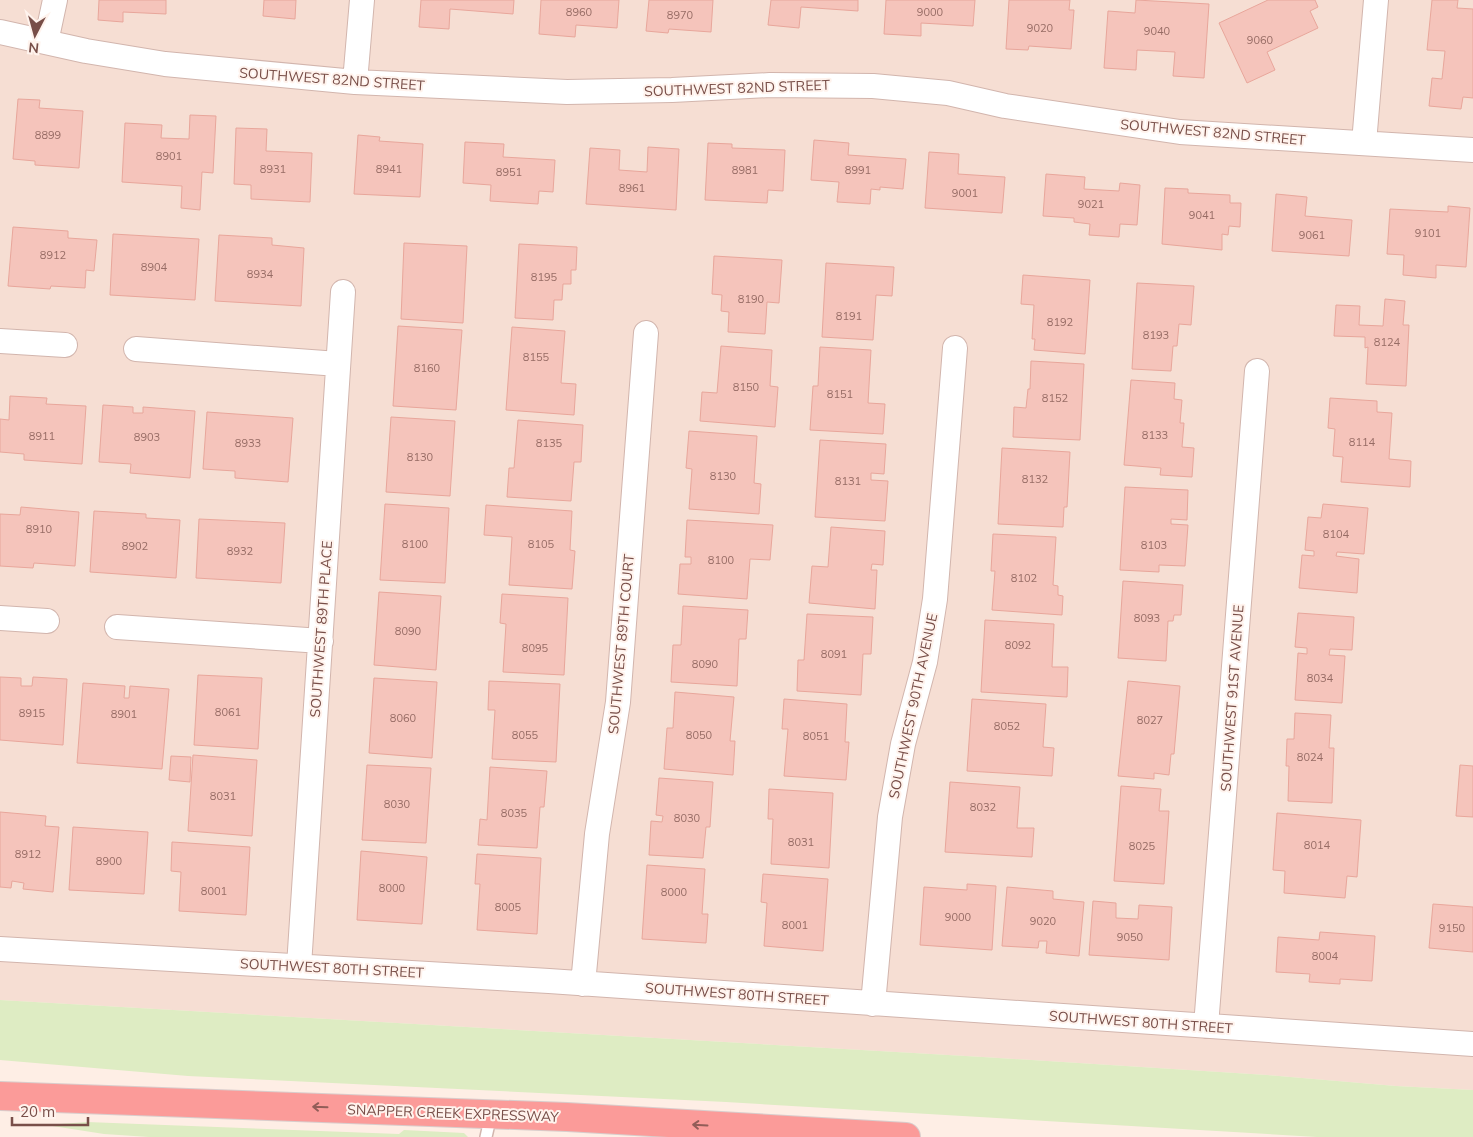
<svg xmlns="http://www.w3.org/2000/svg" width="1473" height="1137" viewBox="0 0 1473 1137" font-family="Mulish,sans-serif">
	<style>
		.residential { fill: #f6ded3 }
		.green { fill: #deecc3 }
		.building { fill: #f5c4bb; stroke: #e8a69b }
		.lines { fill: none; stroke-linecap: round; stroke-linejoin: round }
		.service-casing { stroke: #d2b5ad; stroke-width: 14 }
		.minor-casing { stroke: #d2b5ad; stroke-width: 26 }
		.motorway-casing { stroke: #d9cdcc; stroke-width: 30 }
		.service { stroke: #fff; stroke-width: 11 }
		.minor { stroke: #fff; stroke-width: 24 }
		.motorway { stroke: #fb9b99; stroke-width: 28 }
		.oneway { stroke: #925d58 }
		.labels { text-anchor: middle; stroke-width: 4; stroke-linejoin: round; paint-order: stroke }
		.number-label { font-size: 11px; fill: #976c65 }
		.street-label { font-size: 14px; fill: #784e48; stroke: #fff3ed }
	</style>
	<rect width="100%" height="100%" fill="#feeee5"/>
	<path class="residential" d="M0 0H1473V1090L1396 1086 1267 1075 983 1057 0 1000Z"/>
	<path class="green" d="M0 1000 983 1057 1267 1075 1396 1086 1473 1090V1137H1317L726 1102 188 1076 0 1060Z
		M87 1122 399 1134 404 1130 464 1133 468 1137H149L104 1134 46 1125Z"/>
	<path class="building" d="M99 0H166V14L123 12V22L98 20Z
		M264 0H296L295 19 263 16Z
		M421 0H514L513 14 450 9 449 29 419 27Z
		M541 0H619L617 28 576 25 575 37 539 34Z
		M649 0H713L711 32 669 29 668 33 646 31Z
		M771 0H858V11L801 7 799 28 768 25Z
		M886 0H975L973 26 921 23V36L884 34Z
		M1009 0H1070L1069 10H1074L1071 49 1029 46 1028 50 1006 49Z
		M1136 0 1209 4 1204 78 1173 76 1175 52 1137 50 1136 70 1104 68 1108 11 1135 13Z
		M1268 0H1315L1318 7 1310 11 1318 28 1267 52 1275 70 1247 83 1219 23Z
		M1432 0H1458L1457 8 1473 9V98L1463 97 1461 109 1429 106 1432 78 1442 79 1445 51 1427 50Z
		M18 99 40 100 39 108 83 111 79 168 35 165V161L13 159Z
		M190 115 216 116 213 173 202 172 200 210 181 208 182 186 122 182 125 123 162 125 161 138 189 139Z
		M236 128 267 129 266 151 312 153 310 202 251 199V185L234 184Z
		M358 135 380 137 379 141 423 144 420 197 354 194Z
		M814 140 849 143 848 155 906 159 903 189 880 187V190L871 189 870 204 837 202 839 182 811 180Z
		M465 142 504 144 503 157 555 160 553 192 539 191 538 204 490 201 491 185 463 183Z
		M708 143 732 144V148L785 150 783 191 768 190 767 203 705 200Z
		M648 147 679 149 676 210 586 204 590 148 620 150 619 170 647 172Z
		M929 152 959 154 958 174 1005 177 1002 213 925 208Z
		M1046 174 1085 177 1084 189 1119 191 1120 183 1140 185 1137 225 1120 224 1119 237 1089 235 1090 224 1074 222V218L1043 216Z
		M1165 188 1188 189V193L1230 195V203H1241L1240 227 1229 226 1228 235 1222 234V250L1162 244Z
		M1276 194 1307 197 1305 216 1352 220 1349 256 1272 251Z
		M1448 206 1470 208 1466 267 1436 265V278L1403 275 1404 255 1387 254 1390 209 1448 212Z
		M13 227 68 231V238L97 240 94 271 86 270 85 288 51 286 50 289 8 286Z
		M113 234 199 239 195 300 110 295Z
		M219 235 272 238V245L304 248 301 306 215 301Z
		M404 243 467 246 463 323 401 319Z
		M519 244 577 247 576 270H571V284H563L562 300H554L553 320 515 318Z
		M714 256 782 260 779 303 767 302 765 334 728 332 729 312 721 311 722 295 712 294Z
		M826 263 894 267 892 296 876 295 873 340 822 337Z
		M1023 275 1090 280 1085 354 1034 350 1035 339H1032L1034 305 1021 304Z
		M1137 283 1194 286 1191 325 1179 324 1177 346H1173L1171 371 1132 369Z
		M1385 299 1405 301 1403 325H1409L1406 386 1366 384 1368 347 1365 348V337L1334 336 1336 305 1360 306 1359 325 1383 326Z
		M398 326 462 330 456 410 393 406Z
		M512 327 565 331 561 383 576 384 574 415 506 410Z
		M721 346 772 350 770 386 778 387 775 427 700 421 702 392 717 393Z
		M820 347 871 350 868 403 885 404 883 434 810 430 813 386H818Z
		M1031 361 1084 364 1080 440 1013 437 1014 407 1026 408 1028 389H1030Z
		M1131 380 1175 383 1174 399 1182 400 1180 423H1184L1182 447 1194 448 1192 477 1160 475 1161 468 1124 465Z
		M10 396 47 398 46 404 86 406 82 464 24 460V454L0 452V419L9 420Z
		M1330 398 1377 401V412L1392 413 1389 459 1411 461 1410 487 1341 482 1343 457 1333 456 1335 429 1328 428Z
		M103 405 133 407V413H143V407L195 411 190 478 130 473 131 464 99 462Z
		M207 412 293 418 288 482 235 478V471L203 469Z
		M391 417 455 421 450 496 386 492Z
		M518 420 583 425 581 462H574L571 501 507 497 509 468H514Z
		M689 431 757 436 754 483 761 484 759 514 689 509 692 469 686 468Z
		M820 440 886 444 884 474 871 473V480L888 481 885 521 815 517Z
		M1002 448 1070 452 1067 507H1064L1063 527 998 524Z
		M1125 487 1188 490 1187 520 1171 519V524L1188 525 1185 566 1159 565V572L1120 570Z
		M385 504 449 508 445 583 380 580Z
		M1323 504 1368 508 1364 554 1337 552 1336 556 1359 559 1357 593 1299 588 1302 555 1314 556V551L1305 550 1308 517 1321 518Z
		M486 505 572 511 570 550 575 551 572 589 509 585 512 537 484 535Z
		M21 507 79 512 75 566 34 563 33 568 0 566V514L20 515Z
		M94 511 146 514V518L180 520 176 578 90 572Z
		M199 519 285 523 281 583 196 578Z
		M687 520 773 525 770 560 750 559 747 599 678 594 680 564H691V557H685Z
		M831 527 885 531 883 565 872 564 871 570H877L875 609 809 603 812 566 828 567Z
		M993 534 1056 537 1053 585 1058 586V595L1063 596 1062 615 992 610 995 571H991Z
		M1123 581 1183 585 1181 615H1174L1173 621H1168L1166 661 1118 658Z
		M379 592 441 596 436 670 374 665Z
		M502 594 568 598 564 675 503 672 506 624 500 623Z
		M683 606 748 610 746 639H739L737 686 671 682 673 645H681Z
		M1298 613 1354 617 1352 650 1330 649 1329 655 1345 656 1342 703 1295 700 1298 653 1307 654V648L1295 647Z
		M807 614 873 617 871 654H863L861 695 797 691 798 660H804Z
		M985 620 1054 624 1052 667H1068L1067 697 981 692Z
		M198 675 262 678 258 749 194 745Z
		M0 677 21 678V686H32L33 677 67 679 63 745 0 740Z
		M374 678 437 682 432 758 369 753Z
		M489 681 560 684 556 762 492 759 495 710H488Z
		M1128 681 1180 686 1174 754H1171L1169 775 1154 773V779L1118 776Z
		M83 683 125 686 124 698H129L130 686 169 689 162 769 77 763Z
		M675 692 734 697 730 741H735L733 775 664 769 667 728H673Z
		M784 699 847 704 845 742H849L846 780 784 776 788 729H782Z
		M972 699 1046 704 1043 747 1054 748 1052 776 967 771Z
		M1295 713 1331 715 1329 748H1334L1332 803 1288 801 1289 766H1286L1287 739H1294Z
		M193 755 257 760 252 836 188 831Z
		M171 756 191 757 190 782 169 780Z
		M367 765 431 768 426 843 362 840Z
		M1460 765 1473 766V817L1456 816Z
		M490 767 547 771 544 807H540L537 848 478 845 480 819 487 820Z
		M659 778 713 782 710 827H706L703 858 649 855 651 821 662 822 663 816 656 815Z
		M950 782 1020 787 1017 828H1034L1032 857 945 852Z
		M1121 786 1161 789 1159 811H1169L1164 884 1114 881Z
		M769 789 833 793 829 868 771 864 773 819H768Z
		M0 812 46 816 45 826 59 827 53 892 23 889 24 883 12 881 11 888 0 887Z
		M1277 813 1361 820 1357 877 1347 876 1345 898 1284 893 1285 871 1273 870Z
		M73 827 148 832 144 894 69 890Z
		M172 842 250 847 246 915 179 911 181 872 171 871Z
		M361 851 427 857 422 924 357 920Z
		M477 854 541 858 537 934 477 930 480 884H475Z
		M647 865 705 869 702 914H708L706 943 642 939Z
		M763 874 828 879 823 951 764 946 767 903 761 902Z
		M967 884 996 886 992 950 920 945 924 887 967 890Z
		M1007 887 1053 891V899L1084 902 1079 956 1046 953 1047 941H1039L1038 948 1002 946Z
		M1093 901 1116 903V918L1138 919 1139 905 1172 907 1169 960 1089 955Z
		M1433 904 1473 907V952L1429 948Z
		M1320 932 1375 936 1372 981 1340 979V984L1309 982 1310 974 1276 972 1278 937 1319 940Z"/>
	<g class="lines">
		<defs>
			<path id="service" d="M486 1137 491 1115"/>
			<path id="minor" d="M0 32 86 51 165 64 355 82 567 92 672 90 770 85 873 86 948 93 1005 106 1180 132 1473 150
				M46 42 55 0
				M355 82 362 0
				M1364 143 1376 0
				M0 341 65 345
				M136 349 338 364
				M0 618 47 621
				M117 627 321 641
				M0 949 549 981 1473 1044
				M299 966 343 292
				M583 984 597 834 618 702 646 333
				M873 1004 890 817 903 744 925 662 935 599 955 348
				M1206 1026 1257 371"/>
			<path id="motorway" d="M0 1096 567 1117 906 1137"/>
		</defs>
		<use href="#service" class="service-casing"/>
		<use href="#minor" class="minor-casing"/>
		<use href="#motorway" class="motorway-casing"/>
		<use href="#service" class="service"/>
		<use href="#minor" class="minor"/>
		<use href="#motorway" class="motorway"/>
	</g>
	<defs><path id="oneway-shaft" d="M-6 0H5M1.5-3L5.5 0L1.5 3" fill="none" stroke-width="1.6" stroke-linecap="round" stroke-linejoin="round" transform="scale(1.25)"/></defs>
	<g class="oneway">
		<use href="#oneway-shaft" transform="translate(320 1107) rotate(-178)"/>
		<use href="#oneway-shaft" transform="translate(700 1125) rotate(-177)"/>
	</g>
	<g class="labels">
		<g class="number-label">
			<text x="579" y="16">8960</text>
			<text x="930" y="16">9000</text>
			<text x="680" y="19">8970</text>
			<text x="1040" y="32">9020</text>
			<text x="1157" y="35">9040</text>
			<text x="1260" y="44">9060</text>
			<text x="48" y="139">8899</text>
			<text x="169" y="160">8901</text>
			<text x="273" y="173">8931</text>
			<text x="389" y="173">8941</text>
			<text x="745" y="174">8981</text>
			<text x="858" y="174">8991</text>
			<text x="509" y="176">8951</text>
			<text x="632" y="192">8961</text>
			<text x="965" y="197">9001</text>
			<text x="1091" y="208">9021</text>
			<text x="1202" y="219">9041</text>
			<text x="1428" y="237">9101</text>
			<text x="1312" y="239">9061</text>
			<text x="53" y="259">8912</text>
			<text x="154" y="271">8904</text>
			<text x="260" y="278">8934</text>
			<text x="544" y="281">8195</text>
			<text x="751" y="303">8190</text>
			<text x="849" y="320">8191</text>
			<text x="1060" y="326">8192</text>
			<text x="1156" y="339">8193</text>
			<text x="1387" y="346">8124</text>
			<text x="536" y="361">8155</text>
			<text x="427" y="372">8160</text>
			<text x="746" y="391">8150</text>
			<text x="840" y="398">8151</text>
			<text x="1055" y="402">8152</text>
			<text x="1155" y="439">8133</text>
			<text x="42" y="440">8911</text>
			<text x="147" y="441">8903</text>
			<text x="1362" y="446">8114</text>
			<text x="248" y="447">8933</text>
			<text x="549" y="447">8135</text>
			<text x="420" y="461">8130</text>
			<text x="723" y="480">8130</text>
			<text x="1035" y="483">8132</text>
			<text x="848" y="485">8131</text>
			<text x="39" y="533">8910</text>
			<text x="1336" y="538">8104</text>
			<text x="415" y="548">8100</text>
			<text x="541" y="548">8105</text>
			<text x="1154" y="549">8103</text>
			<text x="135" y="550">8902</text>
			<text x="240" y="555">8932</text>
			<text x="721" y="564">8100</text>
			<text x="1024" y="582">8102</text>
			<text x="1147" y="622">8093</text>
			<text x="408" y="635">8090</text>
			<text x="1018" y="649">8092</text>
			<text x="535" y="652">8095</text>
			<text x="834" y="658">8091</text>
			<text x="705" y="668">8090</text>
			<text x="1320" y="682">8034</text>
			<text x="228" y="716">8061</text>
			<text x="32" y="717">8915</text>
			<text x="124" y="718">8901</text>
			<text x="403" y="722">8060</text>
			<text x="1150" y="724">8027</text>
			<text x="1007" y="730">8052</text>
			<text x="525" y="739">8055</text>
			<text x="699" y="739">8050</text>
			<text x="816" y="740">8051</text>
			<text x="1310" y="761">8024</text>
			<text x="223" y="800">8031</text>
			<text x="397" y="808">8030</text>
			<text x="983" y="811">8032</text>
			<text x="514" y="817">8035</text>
			<text x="687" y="822">8030</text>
			<text x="801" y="846">8031</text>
			<text x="1317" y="849">8014</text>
			<text x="1142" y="850">8025</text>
			<text x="28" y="858">8912</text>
			<text x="109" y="865">8900</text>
			<text x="392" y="892">8000</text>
			<text x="214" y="895">8001</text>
			<text x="674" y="896">8000</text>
			<text x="508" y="911">8005</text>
			<text x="958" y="921">9000</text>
			<text x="1043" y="925">9020</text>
			<text x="795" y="929">8001</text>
			<text x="1452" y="932">9150</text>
			<text x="1130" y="941">9050</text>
			<text x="1325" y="960">8004</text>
		</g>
		<g class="street-label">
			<text transform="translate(332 79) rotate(4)" y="5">SOUTHWEST 82ND STREET</text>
			<text transform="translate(737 88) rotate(-2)" y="5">SOUTHWEST 82ND STREET</text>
			<text transform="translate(1213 132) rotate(5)" y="5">SOUTHWEST 82ND STREET</text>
			<text transform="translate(321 629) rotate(-86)" y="5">SOUTHWEST 89TH PLACE</text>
			<text transform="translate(621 644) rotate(-85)" y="5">SOUTHWEST 89TH COURT</text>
			<text transform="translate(1232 698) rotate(-86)" y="5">SOUTHWEST 91ST AVENUE</text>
			<text transform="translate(913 706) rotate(-78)" y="5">SOUTHWEST 90TH AVENUE</text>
			<text transform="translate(332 968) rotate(3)" y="5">SOUTHWEST 80TH STREET</text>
			<text transform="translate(737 994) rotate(4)" y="5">SOUTHWEST 80TH STREET</text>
			<text transform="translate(1141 1022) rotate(4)" y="5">SOUTHWEST 80TH STREET</text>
			<text transform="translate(453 1113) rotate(2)" y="5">SNAPPER CREEK EXPRESSWAY</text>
		</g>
	</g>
	<g transform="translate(35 35) rotate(186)" stroke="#fff3ed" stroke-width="4" paint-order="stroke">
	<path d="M0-4L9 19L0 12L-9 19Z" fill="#784e48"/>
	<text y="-8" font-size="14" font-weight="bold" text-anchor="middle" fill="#784e48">N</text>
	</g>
	<path d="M12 1117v8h76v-8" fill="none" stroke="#784e48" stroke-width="2.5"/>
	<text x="20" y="1117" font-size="15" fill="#784e48" stroke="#fff3ed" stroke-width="4" paint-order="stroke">20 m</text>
</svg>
